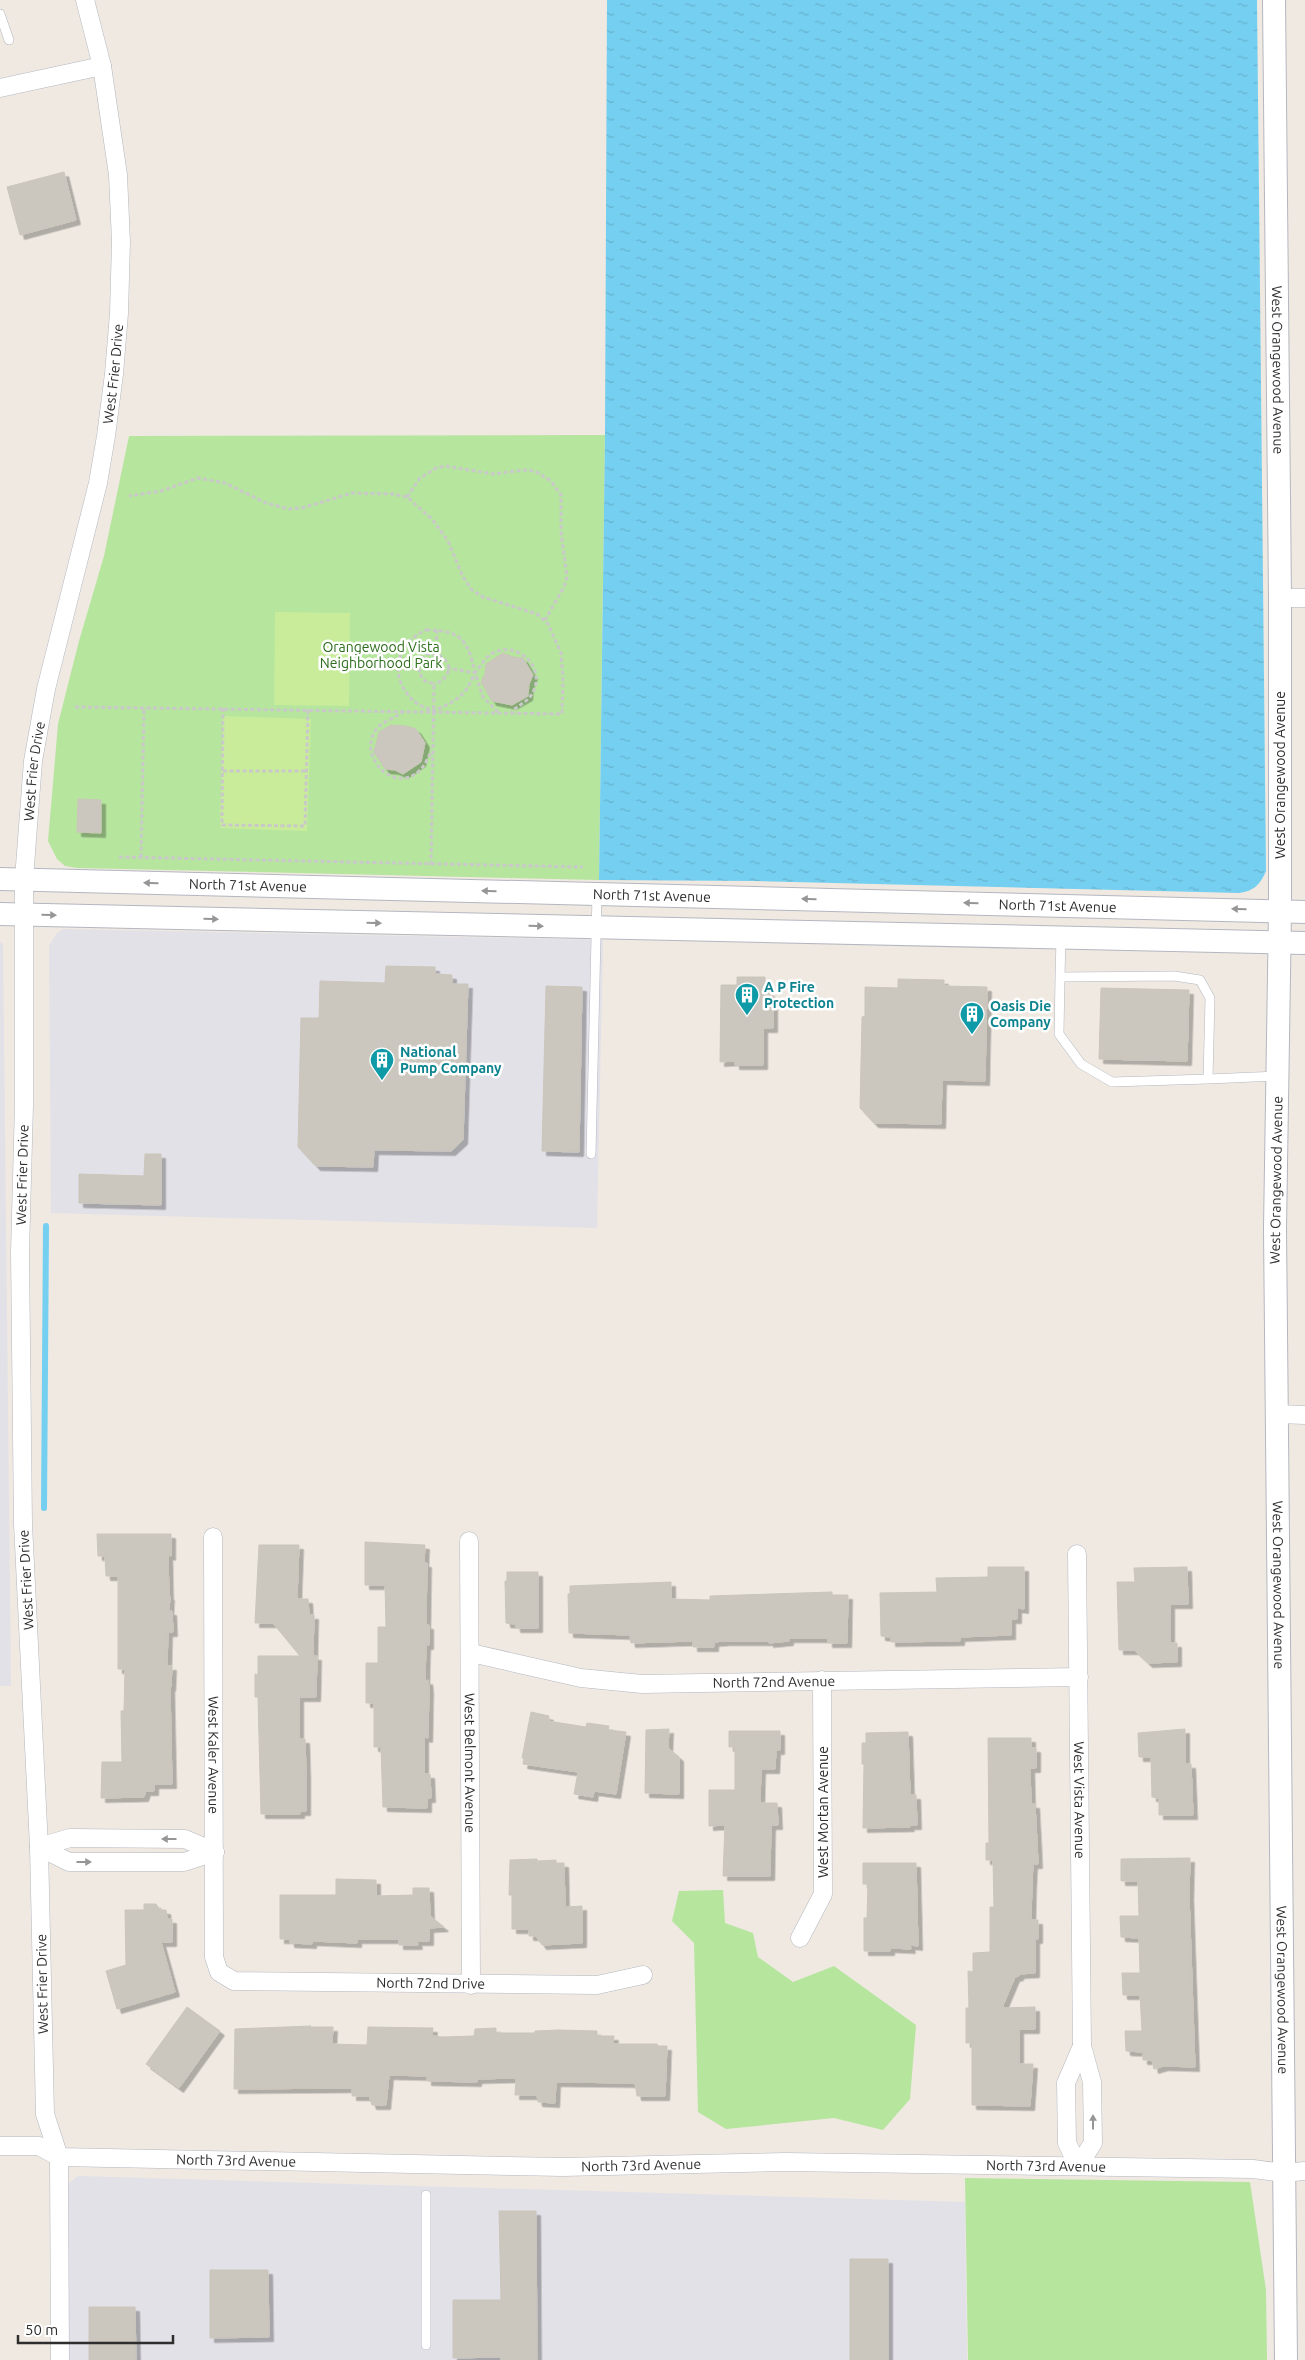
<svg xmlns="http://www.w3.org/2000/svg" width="1305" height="2360" viewBox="0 0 1305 2360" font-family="Ubuntu,sans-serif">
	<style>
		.industrial { fill: #e3e1e8 }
		.grass { fill: #b6e59e }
		.pitch { fill: #c9ec9a }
		.water { fill: url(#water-ripples) }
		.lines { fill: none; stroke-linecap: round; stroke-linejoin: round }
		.stream { stroke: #75cff0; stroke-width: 6 }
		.building { fill: #cbc7bf; stroke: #cbc5ba; filter: url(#shadow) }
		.service-casing { stroke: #b4b7c1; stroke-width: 10 }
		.minor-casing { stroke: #b4b7c1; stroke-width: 19 }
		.tertiary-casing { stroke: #b4b7c1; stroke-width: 24 }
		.path { stroke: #c9c9c9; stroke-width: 3; stroke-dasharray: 4 2.5; stroke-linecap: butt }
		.service { stroke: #fff; stroke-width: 9 }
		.minor { stroke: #fff; stroke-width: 18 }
		.tertiary { stroke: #fff; stroke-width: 22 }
		.oneway { fill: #969696 }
		.labels { text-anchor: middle; stroke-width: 5; stroke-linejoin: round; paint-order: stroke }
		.street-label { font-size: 14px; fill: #2e2e2e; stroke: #fff }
		.park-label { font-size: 14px; fill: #2c6e1b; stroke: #fff }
		.culture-label { font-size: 14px; font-weight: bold; fill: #0d838f; stroke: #fff; text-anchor: start }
	</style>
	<defs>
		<pattern id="water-ripples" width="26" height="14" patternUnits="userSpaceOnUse" patternTransform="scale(1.25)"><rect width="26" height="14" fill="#75cff0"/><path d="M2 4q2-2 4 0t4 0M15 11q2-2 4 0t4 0" fill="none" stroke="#66b2ce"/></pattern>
		<filter id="shadow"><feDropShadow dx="4.5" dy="4.5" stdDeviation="0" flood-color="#0004"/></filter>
	</defs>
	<rect width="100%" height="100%" fill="#efe9e1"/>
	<path class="industrial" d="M63 929 603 940 597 1228 51 1213 49 946 56 934Z
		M0 942 3 944 11 1686H0Z
		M78 2176 965 2202 967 2360H66L67 2185Z"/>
	<path class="grass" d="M605 435 599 880 77 868 65 866 57 859 48 841 58 724 79 641 104 556 129 436Z
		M723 1890 725 1923 753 1933 758 1957 793 1982 834 1966 916 2025 910 2099 883 2130 834 2118 726 2129 698 2112 694 1943 672 1921 679 1891Z
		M965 2178 1250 2182 1266 2290 1267 2360H968Z"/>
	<path class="pitch" d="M275 612 350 613 349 706 274 705Z
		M223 716 311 719 307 831 220 828Z"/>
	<path class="water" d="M607 0H1257L1266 871C1260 885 1254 891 1239 893L754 881 599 880 605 435Z"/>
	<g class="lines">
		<path class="stream" d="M44 1508 46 1226"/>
	</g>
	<path class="building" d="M64 172 76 220 20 235 7 187Z
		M503 653 513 657 523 658 533 675 529 684 528 696 512 705 492 701 481 682 485 674 486 664Z
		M391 725 406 726 416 729 425 743 421 762 403 774 395 770 385 769 374 752 379 732Z
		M78 799 101 800V833L77 832Z
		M386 966 435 967V974L452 975V984H468L463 1140 451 1151 374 1150 373 1167 316 1166 298 1147 301 1018H319L320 981 385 983Z
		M737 977H765V992H770V1004H773V1028H763V1065H735V1061L720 1062 721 985H737Z
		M898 979 944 980V986L987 987 985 1081 942 1080 941 1124 874 1123 860 1108 862 1017 865 1016V987L898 988Z
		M546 986 582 987 579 1152 542 1151Z
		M1101 988 1189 990 1187 1061 1099 1059Z
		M145 1154H161V1205L79 1203V1174L144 1176Z
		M97 1534H171V1556L168 1555 169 1596H170L169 1611H172L173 1632H168L167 1666H172L171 1687H170L172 1784H154V1791H146L144 1797 101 1798 102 1762H122L121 1711H124L125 1669H118V1576H106L105 1556H98Z
		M365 1542 425 1545 424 1563H427L426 1625H429V1645H426L425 1681 428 1680 429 1689 428 1738 424 1737V1774H430L431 1798H427V1808L383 1807 381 1747H374V1703H366V1663H378V1627H386L385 1585H365Z
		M259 1545H299L297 1599H308L309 1615H314L313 1656H317L316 1697H299V1739H305L306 1773V1811H300V1814H261L258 1697H255V1674L258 1675V1656H300L273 1623H255Z
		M988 1567H1024V1609L1017 1608V1619H1011V1635L960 1637V1641L891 1642V1637L881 1636 880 1593 937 1592 936 1578 988 1577Z
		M1187 1567 1188 1604H1170V1643H1177V1662L1148 1663 1134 1650H1119L1117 1582H1135L1134 1568Z
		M507 1572H538V1628H516V1624L506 1623 505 1581H507Z
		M671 1582V1599L710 1600V1596L832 1592V1595H848L847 1643H828V1638H789V1641L769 1643V1641H725L714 1642V1647H693V1641L631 1643 630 1635 569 1633 568 1594H570V1586Z
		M531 1712 549 1716 548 1721 586 1727 587 1723 609 1726 608 1730 626 1732 616 1794 594 1791 593 1797 574 1794 578 1772 523 1764 524 1758H522Z
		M669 1729 668 1748 679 1757V1794L645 1793 646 1730Z
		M1185 1729V1764H1191L1193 1815H1159V1798L1152 1797 1151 1757H1139L1138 1733Z
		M729 1731H780V1750H776L775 1769H761L760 1803H777L778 1825H771L770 1876H723L725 1825 709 1826V1790H735V1747H729Z
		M908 1732 910 1795H916L917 1825H909L910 1827 863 1828 864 1764H862V1743H866V1733Z
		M988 1738H1031V1748H1036V1768H1030L1031 1804H1035L1037 1842 1038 1864H1033L1032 1882 1031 1920H1038V1939H1035V1973L1019 1974V1976L1015 1977 1002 2008 1035 2007V2029H1019V2064H1033L1030 2106 972 2105V2043H966V2008H969L968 1971 973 1972V1953L990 1952V1907H994L993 1860H986V1843H989Z
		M1190 1858 1189 1895 1195 2067 1164 2066 1154 2069 1152 2060H1143V2052L1126 2051 1125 2031H1142L1140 1995H1123L1122 1973H1140L1139 1938 1121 1937 1120 1916H1139L1138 1881H1121V1859Z
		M537 1859V1861L556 1860V1863H564L565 1907 582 1906V1943L542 1945 536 1936H529V1929H512V1895H509L510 1860Z
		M863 1863H916L918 1946 910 1945 911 1949 890 1948V1951H864V1918H867L868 1884H863Z
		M336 1879 376 1880V1896L413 1895V1888H429L430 1916 444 1927 429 1928V1941H417L418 1945H399V1939H357V1943L312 1941V1944L290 1943V1939H280V1895H336Z
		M144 1904H156L160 1910H166L167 1919H172V1942H161L175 1992 117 2009 106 1971 126 1965 125 1910H144Z
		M187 2007 220 2031 179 2088 146 2064Z
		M311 2026 309 2027H333L332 2044 367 2045 368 2027 433 2028 432 2036 442 2037 474 2036 475 2029 496 2028V2033H535V2031L558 2030 597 2031V2036H614L613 2044H657L658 2046H667L665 2096H637L635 2083 556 2082 555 2103 538 2102 537 2095H515L516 2078 477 2079V2082L427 2081V2076L389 2075 386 2105H372L369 2096H352V2088L234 2089 235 2029Z
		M499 2211H536L537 2360H501V2357L453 2358V2300H501Z
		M850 2259H888V2360H850Z
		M210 2270H268L269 2337 210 2338Z
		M89 2307H135L136 2360H89Z"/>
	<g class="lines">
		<defs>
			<path id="service" d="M0 14 9 40
				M1061 938 1060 977 1174 976 1200 980 1210 998 1208 1079 1277 1076
				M1060 977 1059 1034 1081 1064 1112 1082 1208 1079
				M591 1154 597 894
				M426 2195V2345"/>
			<g id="minor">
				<path d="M0 88 102 66"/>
				<path d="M1280 598H1305"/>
				<path d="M1277 1414 1305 1415"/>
				<path id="s1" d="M213 1537 214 1957 219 1972 234 1981 597 1985 643 1975"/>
				<path id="s2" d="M469 1541 471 1985"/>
				<path id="s3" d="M1077 1554 1082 2046 1092 2082 1093 2143 1078 2166"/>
				<path id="s4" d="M471 1653 581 1678 642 1684 1079 1677"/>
				<path d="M39 1847 69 1862H184L215 1852"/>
				<path d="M39 1847 70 1838 185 1839 215 1852"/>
				<path d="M800 1938 823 1894 822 1680"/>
				<path id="s5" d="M0 2146H39L59 2157 563 2167 786 2162 1253 2169 1284 2173 1305 2171"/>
				<path d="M1078 2166 1067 2143 1066 2083 1082 2046"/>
				<path id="s6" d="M60 2360 59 2157 45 2114 39 1847 23 1524 20 1252 24 1104V879L33 761 46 689 98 483 106 436 114 374 119 313 121 242 118 175 102 66 85 0"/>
			</g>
			<g id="tertiary">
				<path id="s7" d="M1274 0 1280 598V911L1275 1229 1286 2360"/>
				<path id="s8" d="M0 879 1305 912"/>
				<path d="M0 914 1305 943"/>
			</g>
		</defs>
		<use href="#service" class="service-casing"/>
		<use href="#minor" class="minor-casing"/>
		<use href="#tertiary" class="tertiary-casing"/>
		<path class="path" d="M407 497 420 478 436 468 445 466 494 474 523 470 535 471 551 481 561 495V532L567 577 564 587 545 620
			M426 630C461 630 468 640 475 673 465 697 456 701 433 711 425 707 416 705 410 697 388 673 398 642 426 630Z
			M436 653 437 630
			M447 668 475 673
			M398 669 419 667
			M75 707 562 714 563 679 561 653 548 624 537 614 483 597 472 590 463 577 448 541 432 519 407 497 393 494 352 493 302 508 289 509 266 503 225 483 198 478 161 491 129 496
			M223 708 222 825 305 826 308 710
			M404 711C395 719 381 721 375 731 358 758 395 794 419 771 425 766 428 757 432 751
			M498 712 483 697 475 673C481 666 485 657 493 653 518 640 546 668 533 692 528 703 518 704 511 713
			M223 771H307
			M119 857 583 867
			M141 857 144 707
			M431 865 434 684 425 681 419 673 420 662 427 654C454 653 455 678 434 684"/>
		<use href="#service" class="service"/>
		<use href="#minor" class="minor"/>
		<use href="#tertiary" class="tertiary"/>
	</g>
	<defs><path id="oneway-solid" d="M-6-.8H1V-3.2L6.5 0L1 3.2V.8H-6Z" transform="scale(1.25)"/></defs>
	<g class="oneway">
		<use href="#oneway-solid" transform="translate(151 883) rotate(-179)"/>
		<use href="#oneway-solid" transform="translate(489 891) rotate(-179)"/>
		<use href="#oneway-solid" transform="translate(809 899) rotate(-179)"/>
		<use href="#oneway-solid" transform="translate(971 903) rotate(-179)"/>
		<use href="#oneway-solid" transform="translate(1239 909) rotate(-179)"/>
		<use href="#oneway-solid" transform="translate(49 915) rotate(1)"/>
		<use href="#oneway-solid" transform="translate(211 919) rotate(1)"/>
		<use href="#oneway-solid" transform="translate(374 923) rotate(1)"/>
		<use href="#oneway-solid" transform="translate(536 926) rotate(2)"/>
		<use href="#oneway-solid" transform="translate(169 1839) rotate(-180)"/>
		<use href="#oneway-solid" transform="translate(84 1862)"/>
		<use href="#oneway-solid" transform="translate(1093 2122) rotate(-90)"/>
	</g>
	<defs>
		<symbol id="building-pin" viewBox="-11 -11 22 30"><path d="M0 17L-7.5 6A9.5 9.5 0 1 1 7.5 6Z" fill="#0f9aa8" stroke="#fff"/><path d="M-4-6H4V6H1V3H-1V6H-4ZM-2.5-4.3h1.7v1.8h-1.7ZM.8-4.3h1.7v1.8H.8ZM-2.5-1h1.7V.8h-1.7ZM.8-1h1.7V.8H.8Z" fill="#fff"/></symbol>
	</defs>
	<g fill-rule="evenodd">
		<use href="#building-pin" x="733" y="981" width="28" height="38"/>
		<use href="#building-pin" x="958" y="1000" width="28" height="38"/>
		<use href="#building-pin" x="368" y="1046" width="28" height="38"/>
	</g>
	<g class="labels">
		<g class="street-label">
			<text dy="5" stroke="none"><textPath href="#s7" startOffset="370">West Orangewood Avenue</textPath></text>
			<text dy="5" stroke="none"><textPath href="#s6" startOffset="1998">West Frier Drive</textPath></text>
			<text dy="5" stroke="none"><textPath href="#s6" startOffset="1592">West Frier Drive</textPath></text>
			<text transform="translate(1280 775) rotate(-90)" y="5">West Orangewood Avenue</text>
			<text dy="5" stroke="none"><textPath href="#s8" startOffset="248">North 71st Avenue</textPath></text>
			<text dy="5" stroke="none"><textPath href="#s8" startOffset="652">North 71st Avenue</textPath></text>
			<text dy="5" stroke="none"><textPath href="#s8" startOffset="1058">North 71st Avenue</textPath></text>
			<text dy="5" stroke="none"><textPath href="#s6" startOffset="1188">West Frier Drive</textPath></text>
			<text transform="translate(1276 1180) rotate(-89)" y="5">West Orangewood Avenue</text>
			<text transform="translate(26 1580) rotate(-93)" y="5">West Frier Drive</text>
			<text dy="5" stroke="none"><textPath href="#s7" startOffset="1585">West Orangewood Avenue</textPath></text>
			<text dy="5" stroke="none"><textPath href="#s4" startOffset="306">North 72nd Avenue</textPath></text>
			<text dy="5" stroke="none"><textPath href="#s1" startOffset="218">West Kaler Avenue</textPath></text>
			<text dy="5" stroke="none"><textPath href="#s2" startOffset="222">West Belmont Avenue</textPath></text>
			<text dy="5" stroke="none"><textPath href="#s3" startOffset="246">West Vista Avenue</textPath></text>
			<text transform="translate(823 1812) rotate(-90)" y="5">West Mortan Avenue</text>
			<text transform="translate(42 1984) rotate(-91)" y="5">West Frier Drive</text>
			<text dy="5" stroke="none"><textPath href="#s1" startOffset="650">North 72nd Drive</textPath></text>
			<text dy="5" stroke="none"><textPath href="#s7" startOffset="1990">West Orangewood Avenue</textPath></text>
			<text dy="5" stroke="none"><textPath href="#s5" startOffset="239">North 73rd Avenue</textPath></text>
			<text dy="5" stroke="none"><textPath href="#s5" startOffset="644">North 73rd Avenue</textPath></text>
			<text dy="5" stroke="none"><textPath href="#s5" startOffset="1049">North 73rd Avenue</textPath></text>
		</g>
		<g class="park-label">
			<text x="381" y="652">Orangewood Vista<tspan x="381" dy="16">Neighborhood Park</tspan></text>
		</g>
		<g class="culture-label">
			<text x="764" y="992">A P Fire<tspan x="764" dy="16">Protection</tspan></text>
			<text x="990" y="1011">Oasis Die<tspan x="990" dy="16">Company</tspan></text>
			<text x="400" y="1057">National<tspan x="400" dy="16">Pump Company</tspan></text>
		</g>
	</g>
	<path d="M18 2335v8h155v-8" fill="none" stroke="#2e2e2e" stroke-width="2.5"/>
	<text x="25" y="2335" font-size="15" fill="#2e2e2e" stroke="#ffffff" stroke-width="4" paint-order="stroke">50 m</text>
</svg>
